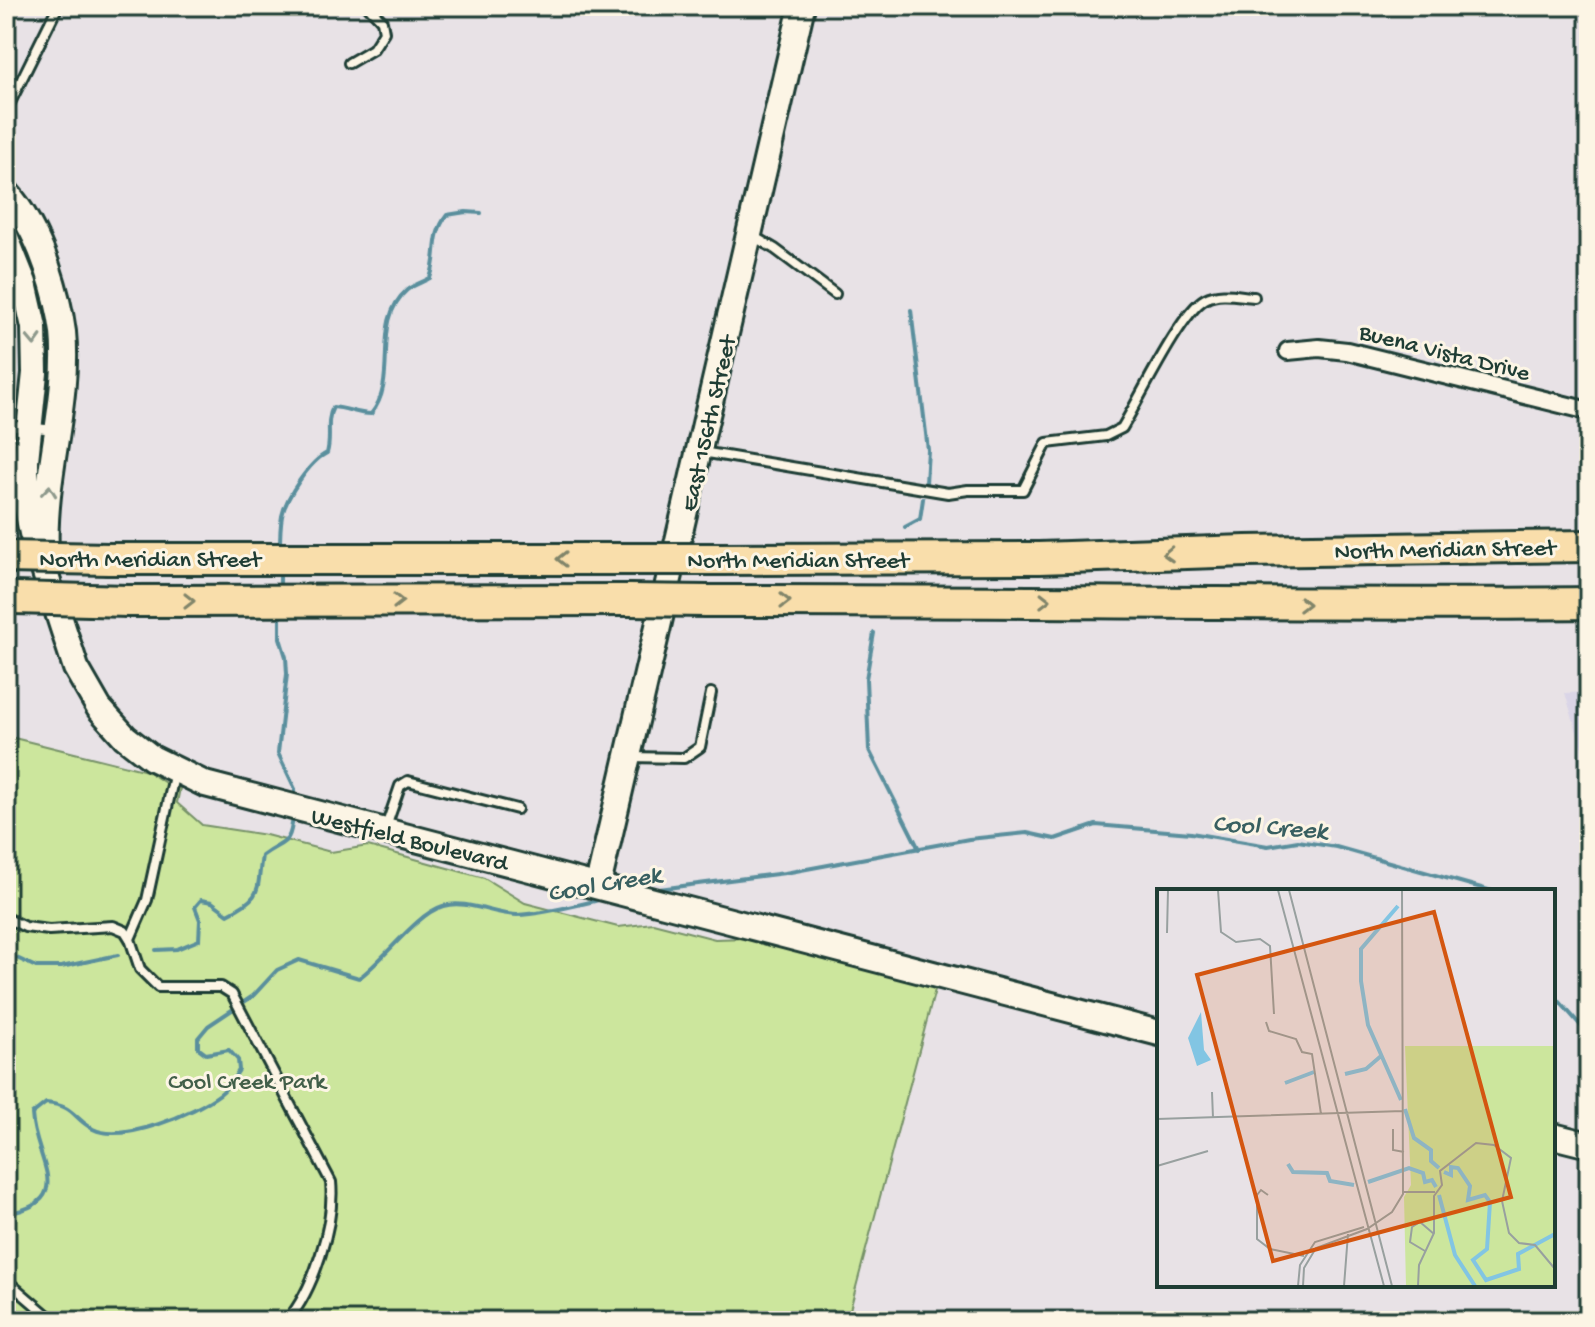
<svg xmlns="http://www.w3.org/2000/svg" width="1595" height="1327" viewBox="0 0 1595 1327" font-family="'Gochi Hand',sans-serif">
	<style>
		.built { fill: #dad5e7 }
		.green { fill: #cce69d; stroke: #769268; stroke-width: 2 }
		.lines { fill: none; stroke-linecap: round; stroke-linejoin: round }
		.stream { stroke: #5a8f9d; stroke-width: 4 }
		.lane-casing { stroke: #1f3d34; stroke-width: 14 }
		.street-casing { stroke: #1f3d34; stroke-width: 22 }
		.secondary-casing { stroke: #1f3d34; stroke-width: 30 }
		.highway-casing { stroke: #1f3d34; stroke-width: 36 }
		.lane { stroke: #fcf5e5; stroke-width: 8 }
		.street { stroke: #fcf5e5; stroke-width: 16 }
		.secondary { stroke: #fcf5e5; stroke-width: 24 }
		.highway { stroke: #f9deab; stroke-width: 30 }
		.highway-bridge-casing { stroke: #1f3d34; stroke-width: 36; stroke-linecap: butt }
		.highway-bridge { stroke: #f9deab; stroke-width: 30 }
		.oneway { stroke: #8e998c }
		.oneway2 { stroke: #81856a }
		.labels { text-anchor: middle; stroke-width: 6; stroke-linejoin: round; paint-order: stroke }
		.street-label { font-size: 24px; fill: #1f3d34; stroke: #fcf5e5 }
		.park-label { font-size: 24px; fill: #425f49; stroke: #fcf5e5 }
		.water-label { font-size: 26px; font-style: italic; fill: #385f60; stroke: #fcf5e5 }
		.inset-river { fill: none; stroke: #82c5e3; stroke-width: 4 }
		.inset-road { fill: none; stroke: #98a09f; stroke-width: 2 }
		.view { fill: #d45610; fill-opacity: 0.15; stroke: #d45610; stroke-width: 4 }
		.inset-edge { fill: none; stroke: #1f3d34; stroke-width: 4 }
	</style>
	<rect width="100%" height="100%" fill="#e8e2e6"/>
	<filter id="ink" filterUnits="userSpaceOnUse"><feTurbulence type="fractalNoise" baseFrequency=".0125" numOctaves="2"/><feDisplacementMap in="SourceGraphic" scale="16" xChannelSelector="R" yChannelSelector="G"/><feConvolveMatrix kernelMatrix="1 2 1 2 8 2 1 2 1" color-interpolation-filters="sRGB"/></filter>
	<g filter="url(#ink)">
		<path class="built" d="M1589 692V771L1565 693Z"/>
		<path class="green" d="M6 736 147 771 167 784 180 788 177 803 202 825 266 835 331 852 368 846 484 878 525 903 618 927 653 923 715 939 747 938 936 986 847 1321H6Z"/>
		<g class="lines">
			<path class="stream" d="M911 310 928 450 926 483
				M905 527 920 519 923 499
				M280 549C280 538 280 527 282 516 286 497 310 461 327 453 332 437 325 422 333 407 347 408 357 414 371 414 400 379 370 322 407 290 413 285 423 282 430 278 439 254 430 237 447 215L466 212 481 213
				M280 589V570
				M280 610V638L286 657 287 674 278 753 295 789V799
				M874 633 866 679 869 750 919 849
				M651 890 785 873 969 839 1027 833 1055 839 1096 825 1191 833 1268 846 1298 841 1336 847 1492 891
				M156 950 177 949 199 940 200 920 195 907 201 900 212 902 228 914C264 896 256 891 262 856 284 839 290 848 293 816
				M6 953 36 967H61L118 955
				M1553 994 1589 1035
				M6 1214C79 1201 34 1160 32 1114L46 1103C76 1106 71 1117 93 1129 123 1144 195 1113 220 1094 228 1088 234 1078 239 1070L238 1060 229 1050 206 1054 198 1048V1038L208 1026 253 996 277 970 299 960 359 978C384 960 416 914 443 906 467 899 493 915 517 915 544 914 577 905 603 899"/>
			<defs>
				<path id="lane" d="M349 63 373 49 384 32 382 21 368 6
					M6 111 58 6
					M751 235 775 249 835 294
					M6 425 55 430
					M702 452 948 493 968 490H1023L1047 443 1106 436 1122 428C1139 400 1181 312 1205 299 1220 291 1238 296 1254 297
					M630 757 684 758 700 747 711 693
					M386 827 400 786 408 781 517 809
					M6 918 25 927 49 930 113 926 125 931 130 939 140 969 158 987H221L232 994 331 1182C335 1223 314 1289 287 1321
					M130 939 147 900 175 771
					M6 1280 54 1321"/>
				<path id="street" d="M1288 351 1319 348 1347 351 1589 411"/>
				<path id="secondary" d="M6 192C25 213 38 240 47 266 54 287 60 309 63 332 70 402 42 479 46 551
					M6 238 24 283 34 327 35 373 26 460V504L32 533 76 668 99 708 125 737 152 758 205 784 1159 1033
					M598 885 802 6
					M1553 1136 1589 1145"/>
				<path id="highway" d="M109 559H640
					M718 559 1039 558 1246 551 1589 546
					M128 601 629 600
					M707 601C1001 600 1295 606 1589 603"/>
			</defs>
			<use href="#lane" class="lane-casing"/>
			<use href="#street" class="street-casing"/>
			<use href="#secondary" class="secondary-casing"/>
			<use href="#highway" class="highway-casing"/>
			<use href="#lane" class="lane"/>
			<use href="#street" class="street"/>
			<use href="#secondary" class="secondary"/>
			<use href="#highway" class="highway"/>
			<defs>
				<path id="highway-bridge" d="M6 557 109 559
					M640 559H718
					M14 598 128 601
					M629 600 707 601"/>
			</defs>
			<use href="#highway-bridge" class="highway-bridge-casing"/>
			<use href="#highway-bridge" class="highway-bridge"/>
		</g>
		<defs><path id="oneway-chevron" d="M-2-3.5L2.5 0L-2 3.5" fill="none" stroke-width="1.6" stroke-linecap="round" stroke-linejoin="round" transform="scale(2)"/></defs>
		<g class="oneway">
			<use href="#oneway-chevron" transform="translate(34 340) rotate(88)"/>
			<use href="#oneway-chevron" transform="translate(49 491) rotate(-84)"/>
		</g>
		<g class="oneway2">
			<use href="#oneway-chevron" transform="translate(1168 554) rotate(178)"/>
			<use href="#oneway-chevron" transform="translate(562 559) rotate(180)"/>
			<use href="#oneway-chevron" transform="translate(1045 600) rotate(1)"/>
			<use href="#oneway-chevron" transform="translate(189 601)"/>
			<use href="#oneway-chevron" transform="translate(398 601)"/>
			<use href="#oneway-chevron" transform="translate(785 601)"/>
			<use href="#oneway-chevron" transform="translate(1304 604) rotate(1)"/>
		</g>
	</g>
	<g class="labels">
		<g class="street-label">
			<text transform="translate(1445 351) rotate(14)" y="8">Buena Vista Drive</text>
			<text transform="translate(707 423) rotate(-77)" y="8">East 156th Street</text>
			<text transform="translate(1445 548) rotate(-1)" y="8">North Meridian Street</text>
			<text x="150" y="566">North Meridian Street</text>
			<text x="798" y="567">North Meridian Street</text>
			<text transform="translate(410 838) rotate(14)" y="8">Westfield Boulevard</text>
		</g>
		<g class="park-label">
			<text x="247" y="1088">Cool Creek Park</text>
		</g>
		<g class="water-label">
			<text transform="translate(1270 825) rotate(4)" y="9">Cool Creek</text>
			<text transform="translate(604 882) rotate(-10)" y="9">Cool Creek</text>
		</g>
	</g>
	<g transform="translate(1157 889)">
		<rect width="398" height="398" fill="#e8e2e6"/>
		<path d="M248 157H398V397H249L247 308 254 296Z" fill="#cce69d"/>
		<path d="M44 123 47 161 54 171 40 177 31 149Z" fill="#82c5e3"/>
		<path class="inset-river" d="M241 17 204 60V92L211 136 244 211M188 185 209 180 224 167M128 194 157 183M248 220 257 249 274 261V272L282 279M131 275 136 283 170 284 173 292 197 296M287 283 294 286V278L301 279 313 297 311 311 328 306 333 313 330 360 316 371 329 391 362 380 361 365 398 345M211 293 252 279 266 284 268 293 275 291 279 298M282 306 298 366 318 397"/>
		<path class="inset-road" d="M61 1 64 43 79 53 103 50 113 57 117 125M121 1 227 397M132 1 235 397M10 44 11 1M109 133 112 142 139 150 145 163 155 165 164 225M55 203 56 229M0 230 246 222M236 240V261L247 263M0 277 51 262M246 303H278M111 306 104 301 100 306V350L113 360 147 367M268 362 253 353 255 338 263 333 277 345M141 397 143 376 158 353 207 338M146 397 147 379 159 359 210 340 235 323 246 305 245 1M187 397 191 345M261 397 262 376 277 344V307L285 296 283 282 319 254 337 256 354 269 345 312 352 344 362 354 378 356 398 380"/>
		<path class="view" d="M277 23 354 308 116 372 40 86Z"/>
		<rect width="398" height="398" class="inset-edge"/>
	</g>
	<rect width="1595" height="1327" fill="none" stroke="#fcf5e5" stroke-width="32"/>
	<rect x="16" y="16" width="1563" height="1295" fill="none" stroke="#1f3d34" stroke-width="3" filter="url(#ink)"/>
</svg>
